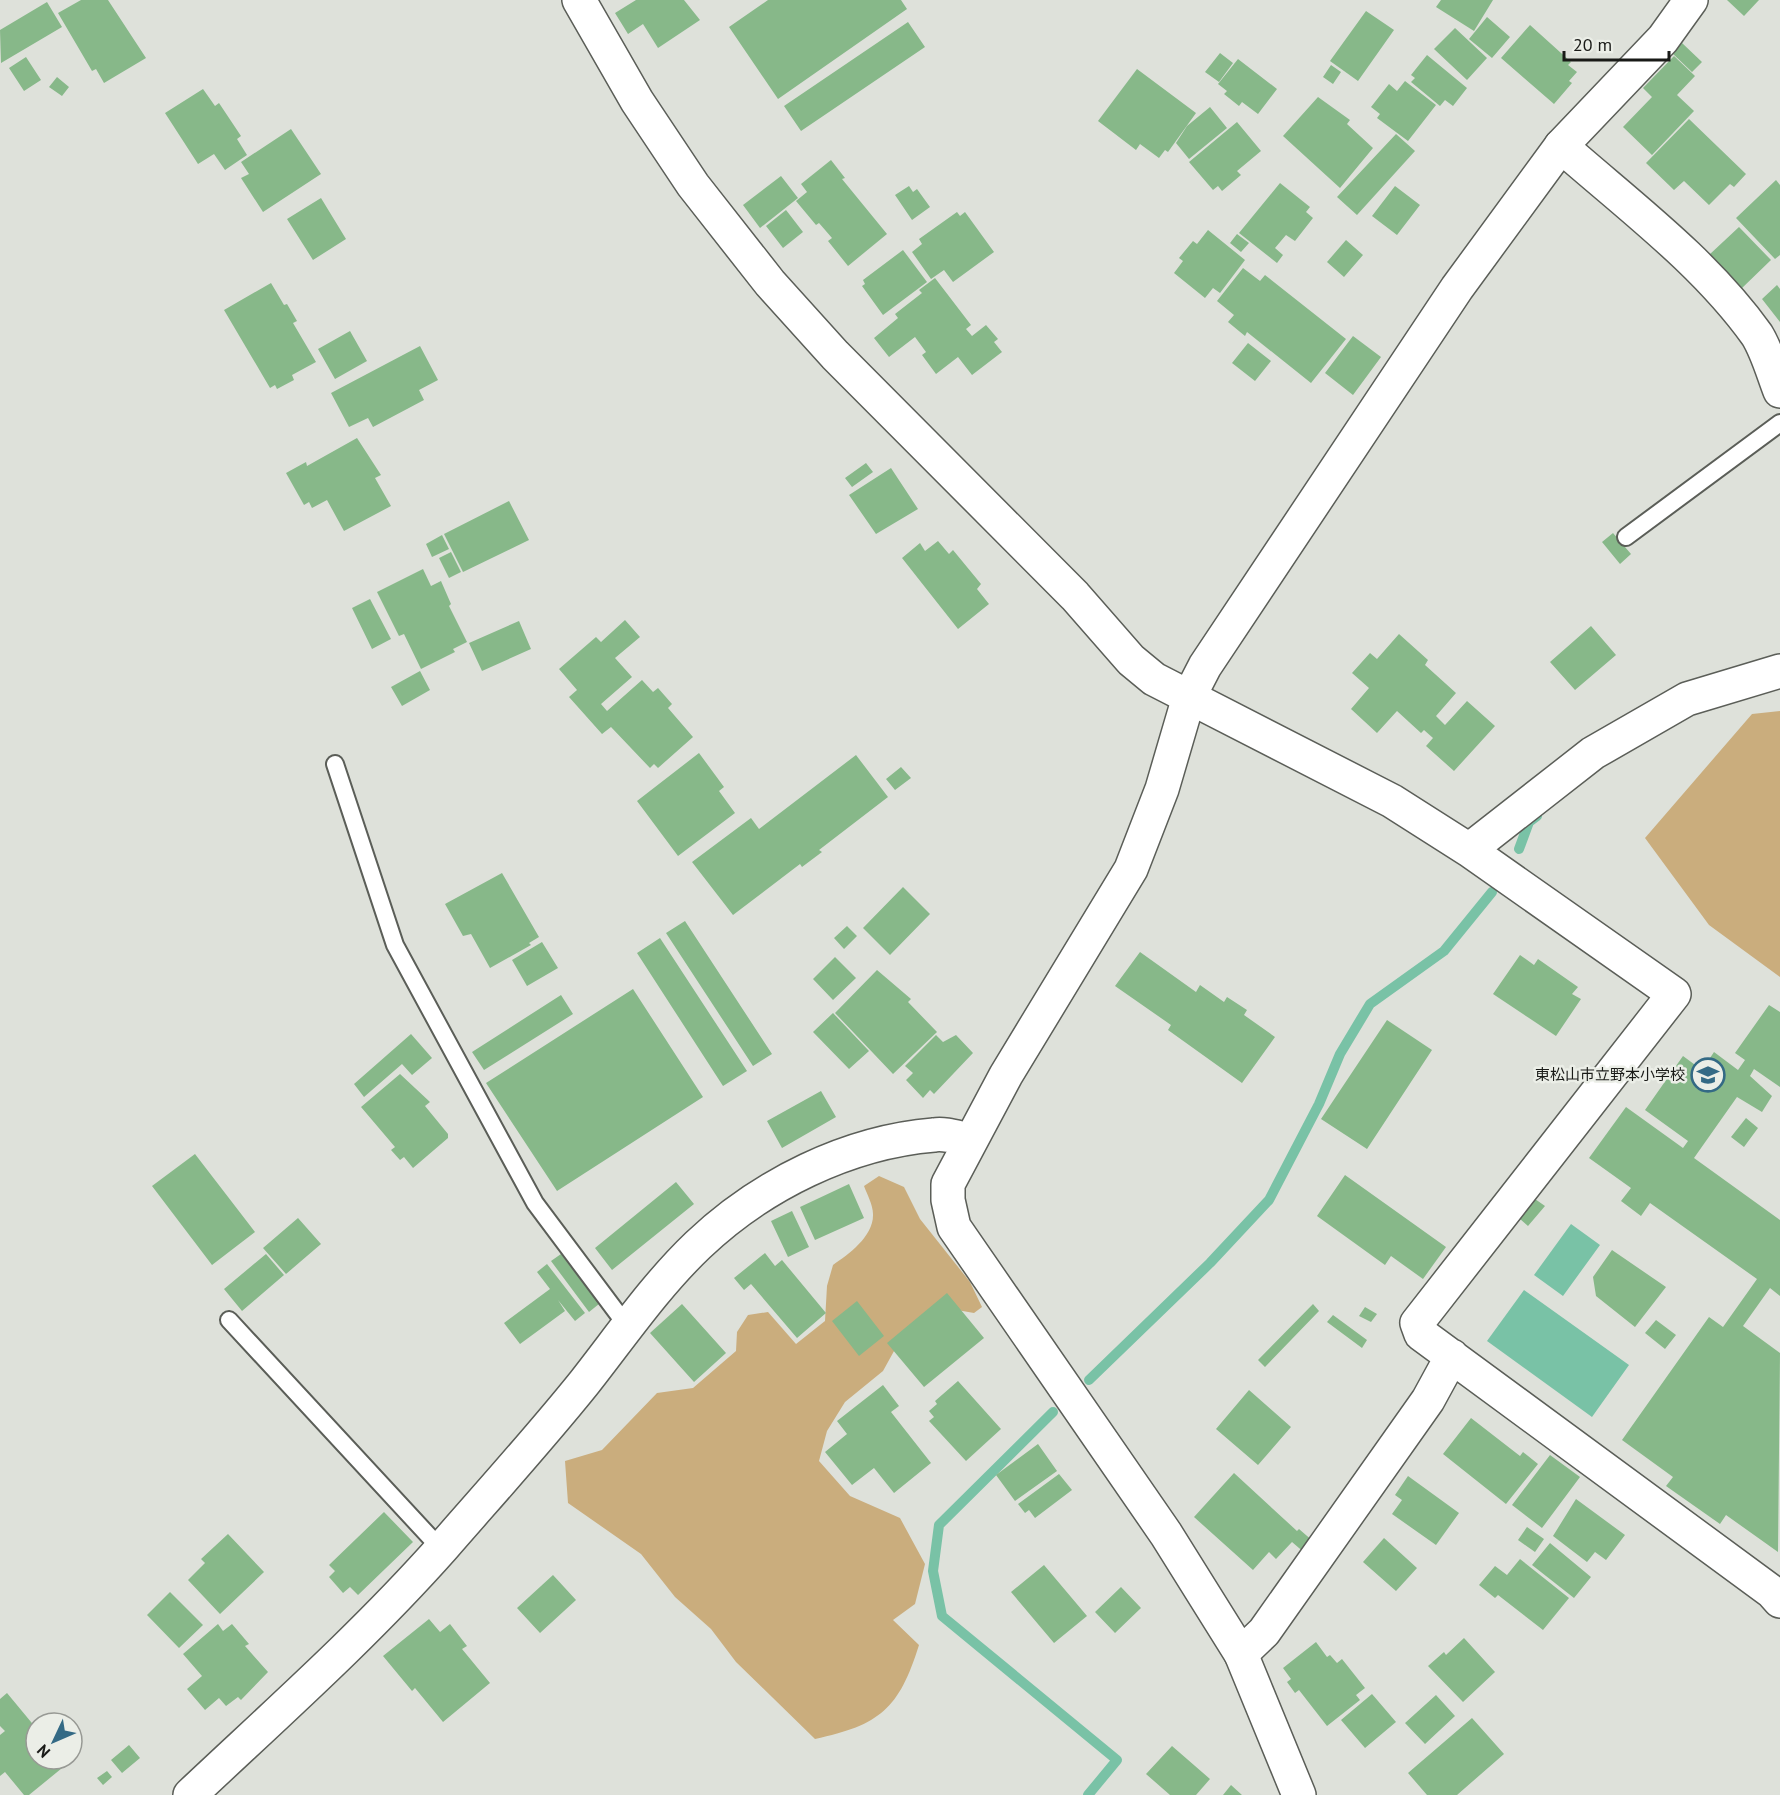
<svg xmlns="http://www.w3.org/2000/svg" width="1780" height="1795" viewBox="0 0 1780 1795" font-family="'PT Sans','Noto Sans JP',sans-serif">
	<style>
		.green { fill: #caad7d }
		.water { fill: #79c2a6 }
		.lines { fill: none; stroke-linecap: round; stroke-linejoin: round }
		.stream { stroke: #79c2a6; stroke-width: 10 }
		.building { fill: #87b889 }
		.lane-casing { stroke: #5b5e58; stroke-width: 20 }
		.street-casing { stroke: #5b5e58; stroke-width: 36 }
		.secondary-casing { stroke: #5b5e58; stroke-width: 36 }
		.lane { stroke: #fff; stroke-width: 16 }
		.street { stroke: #fff; stroke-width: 33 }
		.secondary { stroke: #fff; stroke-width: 33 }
		.labels { text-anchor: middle; stroke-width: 5; stroke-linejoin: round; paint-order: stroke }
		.poi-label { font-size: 15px; fill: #191a17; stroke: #ebeee7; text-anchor: end }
	</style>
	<rect width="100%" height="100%" fill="#dee1da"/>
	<path class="green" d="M1780 711V977L1709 925 1645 838 1752 714Z
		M879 1176 904 1187 920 1219 970 1282 982 1307 974 1313 940 1307 899 1342 883 1371 845 1402 827 1431 819 1461 850 1496 900 1518 925 1564 915 1604 893 1620 919 1645C899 1709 880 1725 815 1739L736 1662 711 1629 675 1597 641 1554 568 1503 565 1461 602 1450 657 1393 693 1388 736 1351 737 1332 748 1315 768 1312 796 1344 825 1321 827 1286 833 1265C849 1254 874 1236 873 1214 873 1205 867 1194 864 1186Z"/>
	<path class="water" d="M1571 1224 1600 1245 1563 1296 1534 1275Z
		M1524 1290 1629 1365 1592 1417 1487 1341Z"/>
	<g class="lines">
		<path class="stream" d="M1519 849 1529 822 1537 816
			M1089 1380 1210 1263 1269 1200 1319 1104 1340 1054 1370 1004 1444 951 1492 892
			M1053 1412 939 1525 933 1571 942 1616 1117 1760 1088 1795"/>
	</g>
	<path class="building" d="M81 0H108L146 58 104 83 96 69 92 71 58 13Z
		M636 0H684L700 20 658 48 643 24 628 34 615 13Z
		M768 0H901L907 9 778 99 729 27Z
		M1441 0H1493L1474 31 1436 7Z
		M1727 0H1759L1744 16Z
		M47 2 62 27 1 63 0 30Z
		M1366 11 1394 30 1358 81 1330 61Z
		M1487 17 1510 37 1492 58 1469 39Z
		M908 22 925 47 801 131 784 106Z
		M1530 25 1571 62 1568 65 1577 72 1569 81 1572 83 1554 104 1501 58Z
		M1455 28 1487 58 1467 80 1434 49Z
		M1682 43 1702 62 1692 72 1672 53Z
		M1220 53 1233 63 1219 82 1205 72Z
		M1427 55 1467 88 1453 106 1445 100 1440 106 1411 82 1415 78 1411 75Z
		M1674 56 1695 76 1677 95 1694 111 1652 155 1623 127 1652 97 1643 88Z
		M26 57 41 80 24 91 9 68Z
		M1238 59 1277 89 1258 114 1242 102 1239 106 1224 94 1227 91 1218 84Z
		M1331 65 1341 72 1333 84 1323 77Z
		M1137 69 1196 113 1168 152 1165 150 1159 158 1140 144 1136 150 1098 121Z
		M57 77 69 87 62 96 49 87Z
		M1405 81 1436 105 1408 141 1377 118 1380 114 1371 107 1389 84 1397 91Z
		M203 89 215 106 219 103 241 136 237 139 247 155 225 170 214 154 198 164 165 113Z
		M1318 97 1350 120 1347 124 1373 148 1340 188 1283 136Z
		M1210 107 1227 128 1189 159 1176 143 1187 126Z
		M1689 119 1746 174 1734 187 1730 184 1709 205 1684 181 1674 190 1646 163Z
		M1237 122 1261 151 1237 171 1241 175 1222 191 1218 186 1213 190 1189 162Z
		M291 129 321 174 263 212 241 178 249 174 241 162Z
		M1396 134 1415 151 1357 215 1337 197Z
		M831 160 845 178 842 179 887 234 848 266 828 241 832 238 819 223 816 225 796 201 807 192 801 184Z
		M781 176 798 198 760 228 743 205Z
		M1776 180 1780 185V255L1775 259 1736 218Z
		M1280 183 1310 207 1306 212 1313 218 1295 241 1286 235 1275 248 1283 255 1277 263 1239 233Z
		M909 186 913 192 917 189 930 207 912 220 895 195Z
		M1395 186 1420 205 1397 235 1372 216Z
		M321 198 346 239 313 260 287 219Z
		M786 210 803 232 783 248 766 226Z
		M957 212 960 216 965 212 994 252 953 282 944 270 931 279 912 252 922 244 919 239Z
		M1739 227 1771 260 1741 289 1709 255Z
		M1208 230 1245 260 1220 293 1213 288 1205 298 1174 273 1183 261 1179 258 1193 241 1197 244Z
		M1237 234 1249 243 1241 252 1230 243Z
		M1346 240 1363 255 1344 277 1327 262Z
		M903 250 927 282 883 315 862 286 865 284 863 280Z
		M1243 268 1260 281 1265 275 1346 339 1311 383 1247 332 1245 336 1228 322 1234 315 1217 301Z
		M935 278 971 325 966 329 972 336 986 325 998 339 994 342 1002 352 972 375 958 357 936 374 922 355 926 352 915 337 889 357 874 338 898 318 895 314 922 293 919 290Z
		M271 283 284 305 287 304 297 321 293 323 316 362 292 375 294 380 277 389 275 385 270 388 224 310Z
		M1777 285 1780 289V322L1762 299Z
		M350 331 367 361 335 379 318 349Z
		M1353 336 1381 357 1353 395 1325 373Z
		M1248 343 1271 361 1255 381 1232 363Z
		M420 346 438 380 419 390 424 400 373 427 368 418 349 427 331 393Z
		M357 438 381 475 375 478 391 506 344 531 327 500 312 508 309 502 304 505 286 473 306 462 307 466Z
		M866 463 873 472 852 487 845 478Z
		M891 468 918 509 876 534 849 495Z
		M509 501 529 540 463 572 444 534Z
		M1613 533 1631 554 1620 564 1602 542Z
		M442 535 449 549 432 557 426 544Z
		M938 541 949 554 953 550 981 584 977 589 989 604 958 629 902 558 920 543 925 551Z
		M451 552 461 572 449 578 439 558Z
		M423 569 431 586 441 581 451 604 449 606 467 642 453 649 455 652 421 669 404 634 399 636 377 592Z
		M370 599 391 639 372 649 352 608Z
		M625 620 640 637 615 658 632 677 601 704 607 711 642 680 653 692 658 688 672 704 668 708 693 737 658 768 654 764 650 768 611 727 602 734 569 697 577 690 559 669 596 637 601 642Z
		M519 621 531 649 482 671 469 643Z
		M1591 626 1616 655 1575 690 1550 662Z
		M1399 634 1428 660 1425 665 1456 693 1436 716 1445 725 1467 701 1495 726 1454 771 1426 746 1433 738 1424 730 1421 733 1397 711 1377 733 1351 709 1369 688 1352 673 1370 653 1377 659Z
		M420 671 430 690 402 706 391 687Z
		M699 753 724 787 719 791 735 813 678 856 637 801Z
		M856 755 888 797 819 850 822 852 802 867 800 864 733 915 692 862 751 818 759 829Z
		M901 767 911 778 895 790 886 779Z
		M502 873 539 937 529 943 531 945 490 968 471 934 463 936 445 904Z
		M903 887 930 914 890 955 863 928Z
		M685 921 772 1054 753 1066 666 933Z
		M847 926 857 936 844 949 834 938Z
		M660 938 747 1071 723 1086 637 953Z
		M542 942 558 968 527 986 512 960Z
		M1140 952 1196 992 1200 985 1224 1002 1227 997 1247 1010 1244 1015 1275 1037 1242 1083 1168 1030 1171 1025 1115 986Z
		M1520 955 1534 965 1538 959 1578 987 1572 994 1581 999 1556 1036 1493 994Z
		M835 957 856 978 833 1000 813 979Z
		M877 970 911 999 908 1002 937 1032 893 1074 835 1013Z
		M633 989 703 1097 557 1191 486 1083Z
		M561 995 573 1014 484 1070 472 1052Z
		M1769 1005 1780 1012V1087L1754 1069 1750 1076 1772 1096 1762 1112 1737 1097 1694 1158 1780 1220V1296L1770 1288 1743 1326 1780 1353 1778 1552 1726 1515 1720 1524 1666 1486 1673 1477 1622 1440 1709 1317 1723 1327 1757 1279 1650 1203 1641 1216 1621 1201 1631 1188 1589 1158 1626 1107 1683 1148 1688 1141 1645 1110 1683 1056 1702 1070 1714 1052 1738 1070 1745 1060 1735 1053Z
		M833 1013 869 1051 849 1069 813 1032Z
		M1387 1020 1432 1050 1367 1149 1321 1119Z
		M411 1034 432 1058 412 1075 402 1064 364 1097 354 1084Z
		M936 1035 943 1042 956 1035 973 1053 934 1094 930 1090 923 1098 906 1080 913 1073 905 1066Z
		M400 1074 430 1102 425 1106 448 1134V1138L413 1168 404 1157 400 1160 391 1150 395 1147 361 1107Z
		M821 1091 836 1117 782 1148 767 1121Z
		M1746 1118 1758 1128 1744 1147 1731 1137Z
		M195 1154 255 1232 212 1265 152 1186Z
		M1345 1175 1446 1247 1423 1279 1391 1256 1385 1265 1317 1216Z
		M676 1182 694 1204 612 1270 595 1248Z
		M849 1184 864 1218 815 1240 800 1207Z
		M1535 1199 1545 1206 1528 1226 1520 1219Z
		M792 1211 809 1247 788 1257 771 1221Z
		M298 1218 321 1244 286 1274 263 1248Z
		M1612 1250 1666 1287 1635 1327 1596 1296 1593 1277Z
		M765 1253 775 1266 782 1260 826 1313 797 1338 751 1284 744 1290 734 1278Z
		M266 1254 284 1275 242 1311 224 1289Z
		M561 1254 599 1304 589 1312 551 1261Z
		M547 1264 585 1313 575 1321 558 1300 565 1311 520 1344 504 1323 550 1289 537 1272Z
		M947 1293 984 1338 924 1387 887 1343Z
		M857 1301 884 1336 859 1356 832 1321Z
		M682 1304 726 1353 694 1382 650 1333Z
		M1313 1304 1319 1311 1265 1367 1258 1360Z
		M1365 1307 1377 1314 1371 1322 1359 1316Z
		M1333 1315 1367 1340 1362 1348 1327 1322Z
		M1656 1320 1676 1335 1665 1349 1645 1333Z
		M958 1381 1001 1429 966 1461 929 1421 934 1417 929 1411 937 1404 935 1401Z
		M883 1385 899 1406 891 1412 931 1463 894 1493 874 1468 852 1485 825 1452 847 1434 837 1421Z
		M1249 1390 1291 1427 1258 1465 1216 1429Z
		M1471 1418 1520 1456 1523 1452 1538 1464 1506 1504 1443 1454Z
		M1038 1444 1057 1471 1015 1501 996 1475Z
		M1550 1455 1580 1477 1542 1528 1512 1505Z
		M1234 1473 1297 1531 1299 1529 1314 1542 1306 1554 1292 1542 1276 1559 1269 1552 1253 1570 1194 1517Z
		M1059 1474 1072 1490 1035 1518 1029 1510 1025 1513 1018 1504Z
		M1408 1476 1459 1513 1436 1545 1392 1514 1402 1500 1395 1495Z
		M1576 1499 1625 1535 1606 1560 1595 1552 1587 1562 1553 1536Z
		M384 1512 413 1542 358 1595 350 1587 343 1593 329 1577 335 1571 329 1565Z
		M1527 1527 1544 1539 1535 1552 1518 1540Z
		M228 1534 264 1572 220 1614 188 1580 205 1563 201 1559Z
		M1384 1538 1417 1568 1396 1591 1363 1562Z
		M1550 1543 1591 1577 1574 1598 1532 1565Z
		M1520 1559 1569 1598 1543 1630 1498 1595 1495 1598 1479 1585 1495 1566 1507 1575Z
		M1044 1565 1087 1616 1054 1643 1011 1592Z
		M553 1575 576 1600 540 1633 517 1608Z
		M1121 1587 1141 1608 1115 1633 1095 1612Z
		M170 1592 203 1625 179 1648 147 1615Z
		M429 1619 440 1632 450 1624 467 1646 462 1649 490 1683 443 1722 415 1688 412 1691 383 1656Z
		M218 1624 223 1631 232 1624 249 1644 245 1646 268 1672 241 1700 238 1697 226 1706 219 1698 205 1710 187 1689 202 1676 183 1654Z
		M1464 1638 1495 1672 1463 1702 1428 1666 1444 1652 1446 1655Z
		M1316 1642 1327 1657 1330 1655 1337 1663 1342 1659 1365 1688 1356 1695 1360 1700 1327 1726 1299 1690 1295 1693 1287 1682 1291 1679 1283 1668Z
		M7 1693 36 1728V1759H63L67 1764 29 1795H24L5 1772 0 1776V1735L5 1731 0 1726V1699Z
		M1372 1694 1396 1722 1365 1748 1341 1720Z
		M1436 1695 1455 1716 1425 1744 1405 1723Z
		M1472 1718 1504 1754 1457 1795H1427L1408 1773Z
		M129 1745 140 1758 122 1773 111 1760Z
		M1172 1746 1210 1779 1196 1795H1170L1146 1774Z
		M107 1771 112 1777 103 1785 97 1778Z
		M1231 1785 1242 1795H1223Z"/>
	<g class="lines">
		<defs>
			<path id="lane" d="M1626 537 1780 423
				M335 764 395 945 535 1203 627 1326
				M229 1320 441 1549"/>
			<path id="street" d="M579 0 637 101 693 185 770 283 835 355 1075 596 1131 660 1154 679 1392 801 1469 850 1674 994 1417 1323 1421 1334 1772 1592 1780 1601
				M1561 146C1628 205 1705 262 1757 335 1767 351 1773 373 1780 391
				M1469 850 1593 753 1687 699 1780 671
				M1241 1654 1264 1632 1428 1400 1452 1356"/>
			<path id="secondary" d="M190 1795C276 1714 364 1636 443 1547 490 1493 539 1439 584 1383 621 1336 655 1286 698 1245 761 1185 848 1142 934 1135 945 1133 959 1138 970 1140
				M1299 1795 1241 1654 1166 1534 954 1227 948 1200V1184L1006 1075 1131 869 1162 789 1189 697 1205 666 1457 288 1561 146 1663 39 1691 0"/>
		</defs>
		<use href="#lane" class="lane-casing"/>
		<use href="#street" class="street-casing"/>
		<use href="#secondary" class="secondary-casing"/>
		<use href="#lane" class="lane"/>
		<use href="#street" class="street"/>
		<use href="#secondary" class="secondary"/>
	</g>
	<defs>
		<symbol id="school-ring" viewBox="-11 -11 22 22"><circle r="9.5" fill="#ebeee7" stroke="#346a85" stroke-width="1.5"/><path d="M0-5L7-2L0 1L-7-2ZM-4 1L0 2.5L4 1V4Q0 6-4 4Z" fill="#346a85"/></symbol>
	</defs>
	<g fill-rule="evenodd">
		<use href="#school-ring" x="1689" y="1056" width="38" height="38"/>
	</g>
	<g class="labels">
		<g class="poi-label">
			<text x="1685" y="1080">東松山市立野本小学校</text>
		</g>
	</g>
	<g transform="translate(54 1741) rotate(226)"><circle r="28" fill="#ebeee7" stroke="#979994" stroke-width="1.5"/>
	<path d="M0-4.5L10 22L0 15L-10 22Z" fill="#346a85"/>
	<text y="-9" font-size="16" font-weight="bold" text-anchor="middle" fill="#191a17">N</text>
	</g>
	<path d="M1564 51v9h105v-9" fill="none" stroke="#191a17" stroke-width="3"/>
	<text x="1573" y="51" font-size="18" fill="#191a17" stroke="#ebeee7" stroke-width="4.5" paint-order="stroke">20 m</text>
</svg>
